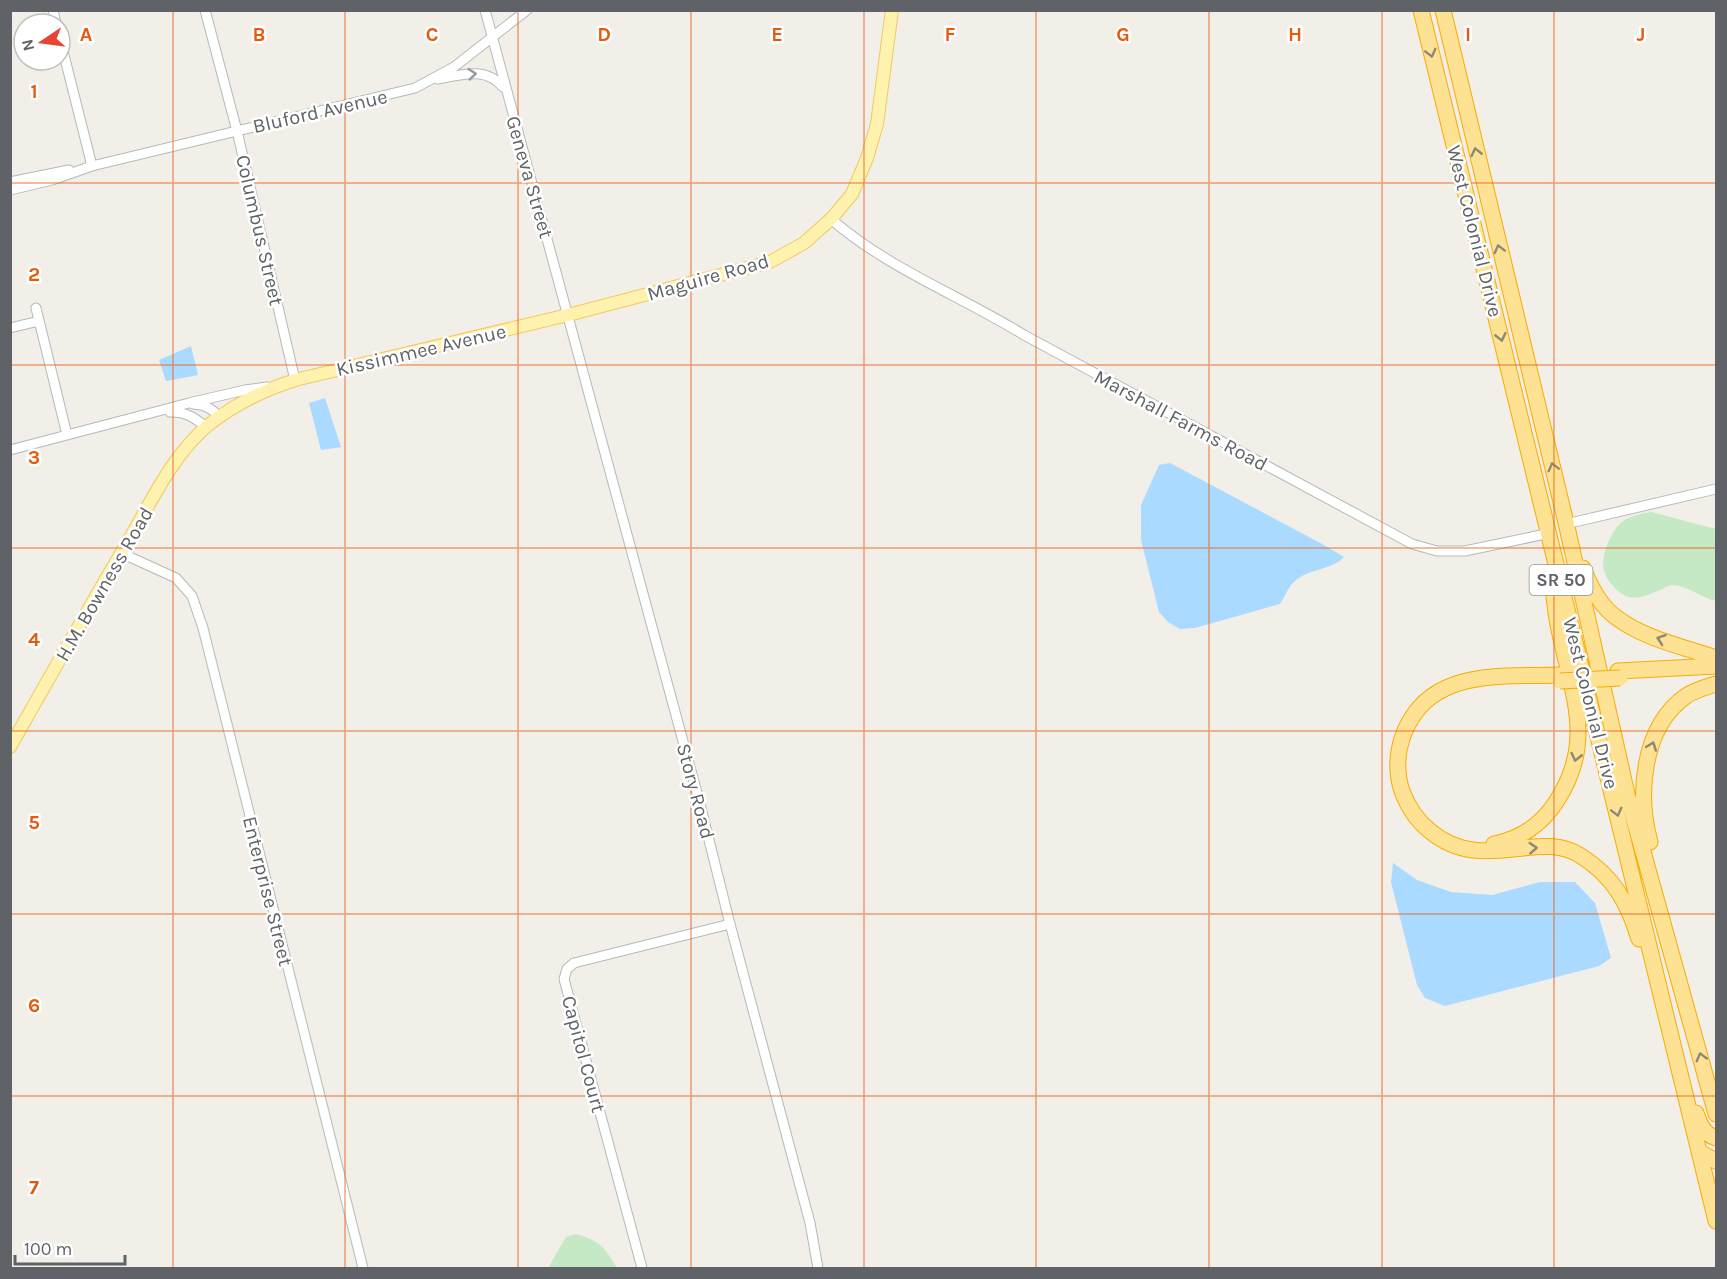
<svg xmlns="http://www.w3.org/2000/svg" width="1727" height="1279" viewBox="0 0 1727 1279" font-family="Karla,sans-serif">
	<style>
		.green { fill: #c5e8c5 }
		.water { fill: #aadaff }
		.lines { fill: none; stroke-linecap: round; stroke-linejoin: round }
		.minor-casing { stroke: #b5b8bc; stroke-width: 11 }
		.major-casing { stroke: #f2c960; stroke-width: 14 }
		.highway-casing { stroke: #f9ab00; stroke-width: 17 }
		.minor { stroke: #fff; stroke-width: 9 }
		.major { stroke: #fff2af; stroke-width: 12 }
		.highway { stroke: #fde293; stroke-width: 15 }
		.highway-bridge-casing { stroke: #f9ab00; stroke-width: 17; stroke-linecap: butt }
		.highway-bridge { stroke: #fde293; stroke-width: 15 }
		.oneway { stroke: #8e8975 }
		.oneway2 { stroke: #979a9d }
		.grid { fill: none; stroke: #e8590c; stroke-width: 1.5; stroke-opacity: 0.55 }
		.labels { text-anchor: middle; stroke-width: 5; stroke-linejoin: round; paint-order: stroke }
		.shield { fill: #fff; stroke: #8f9295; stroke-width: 1.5 }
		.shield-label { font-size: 18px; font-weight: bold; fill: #5f6368 }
		.street-label { font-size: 20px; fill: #5f6368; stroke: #fff }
		.grid-label { font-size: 20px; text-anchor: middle; font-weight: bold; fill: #e8590c; stroke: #fff; stroke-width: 5; stroke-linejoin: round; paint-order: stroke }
	</style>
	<rect width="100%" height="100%" fill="#f1efe8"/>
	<path class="green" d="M1651 512 1716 529V601C1702 598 1688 586 1673 585 1669 585 1664 588 1660 590 1636 600 1626 603 1609 581 1601 570 1602 558 1607 546 1617 520 1625 517 1651 512Z
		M576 1234C602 1242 603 1246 617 1268H548L566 1237Z"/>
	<path class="water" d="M191 346 198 375 166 381 159 360Z
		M325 398 341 447 321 450 309 403Z
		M1170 463 1324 545 1344 557C1331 571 1307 568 1293 583 1288 588 1284 598 1280 604L1195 628 1180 629 1168 622 1159 612 1141 540V505L1159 465Z
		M1393 863 1417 880 1451 892 1492 895 1540 882H1575L1595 903 1611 958 1599 966 1445 1006 1425 998 1417 985 1391 882Z"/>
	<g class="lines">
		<defs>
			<path id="minor" d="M53 10 56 24
				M205 10 237 131 295 380
				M485 10 700 804 730 924 810 1223 818 1268
				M60 39 92 166
				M438 79C462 75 485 66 503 87
				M10 182 69 170
				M10 190 52 180 92 166 415 88 454 67 527 10
				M831 219C887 268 961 296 1024 335L1412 544 1437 551H1465L1550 533
				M36 308 67 435
				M10 328 39 321
				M193 404C205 405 212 408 219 417
				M170 412C185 411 195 418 206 427
				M10 450 189 403 245 390 267 387
				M1566 524 1716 489
				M121 553 176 578 192 596 203 628 363 1268
				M642 1268 564 979 567 969 574 963 730 924"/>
			<path id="major" d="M10 747C50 677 89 607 130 538 152 500 173 455 207 426 233 405 264 390 295 380L568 315 770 262 804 243 831 219 852 194 867 158 877 124 892 10"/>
			<path id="highway" d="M1421 10 1716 1221
				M1443 10 1567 527 1627 794 1716 1114
				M1583 568C1590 586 1601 607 1617 618 1645 639 1684 647 1716 658
				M1618 671 1716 666
				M1559 675C1511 677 1447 669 1415 713 1399 735 1393 764 1402 791 1408 807 1416 820 1430 831 1482 875 1538 828 1581 856 1614 877 1628 903 1639 939
				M1650 842C1637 795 1642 727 1686 696 1695 690 1706 687 1716 684
				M1494 844C1520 839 1542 824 1556 802 1595 743 1573 697 1560 634 1555 615 1554 595 1552 575
				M1696 1113C1700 1125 1704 1134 1716 1138
				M1699 1152 1716 1161"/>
		</defs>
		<use href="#minor" class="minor-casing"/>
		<use href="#major" class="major-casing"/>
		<use href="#highway" class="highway-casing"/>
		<use href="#minor" class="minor"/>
		<use href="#major" class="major"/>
		<use href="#highway" class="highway"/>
		<defs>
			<path id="highway-bridge" d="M1560 681 1620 678"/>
		</defs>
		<use href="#highway-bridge" class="highway-bridge-casing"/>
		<use href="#highway-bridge" class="highway-bridge"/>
	</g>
	<defs><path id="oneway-chevron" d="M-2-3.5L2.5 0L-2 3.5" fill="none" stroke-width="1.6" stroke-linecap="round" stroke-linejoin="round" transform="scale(1.5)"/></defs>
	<g class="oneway">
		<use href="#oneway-chevron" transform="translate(1431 53) rotate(76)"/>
		<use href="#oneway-chevron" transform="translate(1476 152) rotate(-103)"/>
		<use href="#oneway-chevron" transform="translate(1499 249) rotate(-104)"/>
		<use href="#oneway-chevron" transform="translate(1501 337) rotate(77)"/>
		<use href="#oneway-chevron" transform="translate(1553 467) rotate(-104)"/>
		<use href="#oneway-chevron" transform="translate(1661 639) rotate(-161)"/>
		<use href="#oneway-chevron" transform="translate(1652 746) rotate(-70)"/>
		<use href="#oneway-chevron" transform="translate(1576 757) rotate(103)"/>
		<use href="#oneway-chevron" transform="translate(1617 812) rotate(76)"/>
		<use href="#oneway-chevron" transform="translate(1533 848) rotate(-4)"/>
		<use href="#oneway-chevron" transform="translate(1701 1057) rotate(-105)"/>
	</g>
	<use class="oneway2" href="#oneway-chevron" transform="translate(472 74) rotate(-6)"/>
	<path class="grid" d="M173 10V1268M345 10V1268M518 10V1268M691 10V1268M864 10V1268M1036 10V1268M1209 10V1268M1382 10V1268M1554 10V1268M10 183H1716M10 365H1716M10 548H1716M10 731H1716M10 914H1716M10 1096H1716"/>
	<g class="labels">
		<rect class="shield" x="1529.5" y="565" width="63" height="30" rx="4.5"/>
		<g class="shield-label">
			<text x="1561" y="586">SR 50</text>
		</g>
		<g class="street-label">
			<text transform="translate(320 111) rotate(-13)" y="7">Bluford Avenue</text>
			<text transform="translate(530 177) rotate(74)" y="7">Geneva Street</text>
			<text transform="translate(260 230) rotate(77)" y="7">Columbus Street</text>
			<text transform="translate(1475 231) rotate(76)" y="7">West Colonial Drive</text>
			<text transform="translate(708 277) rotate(-16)" y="7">Maguire Road</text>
			<text transform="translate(421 350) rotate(-13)" y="7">Kissimmee Avenue</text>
			<text transform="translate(1181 420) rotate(28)" y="7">Marshall Farms Road</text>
			<text transform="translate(104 584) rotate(-60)" y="7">H.M. Bowness Road</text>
			<text transform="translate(1591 703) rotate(76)" y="7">West Colonial Drive</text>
			<text transform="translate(696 791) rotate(75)" y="7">Story Road</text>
			<text transform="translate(268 891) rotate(76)" y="7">Enterprise Street</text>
			<text transform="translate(584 1054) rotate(75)" y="7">Capitol Court</text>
		</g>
	</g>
	<g class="grid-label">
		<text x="86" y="41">A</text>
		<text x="259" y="41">B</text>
		<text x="432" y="41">C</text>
		<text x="604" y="41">D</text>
		<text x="777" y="41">E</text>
		<text x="950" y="41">F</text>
		<text x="1123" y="41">G</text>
		<text x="1295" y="41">H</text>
		<text x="1468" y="41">I</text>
		<text x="1641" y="41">J</text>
		<text x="34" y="98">1</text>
		<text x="34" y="281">2</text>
		<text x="34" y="464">3</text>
		<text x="34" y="646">4</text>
		<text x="34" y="829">5</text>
		<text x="34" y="1012">6</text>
		<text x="34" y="1194">7</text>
	</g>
	<rect width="1727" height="1279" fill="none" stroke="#5f6368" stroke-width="24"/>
	<g transform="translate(42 42) rotate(257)"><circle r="28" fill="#ffffff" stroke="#bfc1c3" stroke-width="1.5"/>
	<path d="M0-4.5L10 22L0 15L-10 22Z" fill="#ea4335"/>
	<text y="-9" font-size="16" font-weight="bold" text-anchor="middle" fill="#5f6368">N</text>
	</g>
	<path d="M15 1255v9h110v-9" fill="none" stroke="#5f6368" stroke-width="3"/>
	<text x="24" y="1255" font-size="18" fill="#5f6368" stroke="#ffffff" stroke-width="4.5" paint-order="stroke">100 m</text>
</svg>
